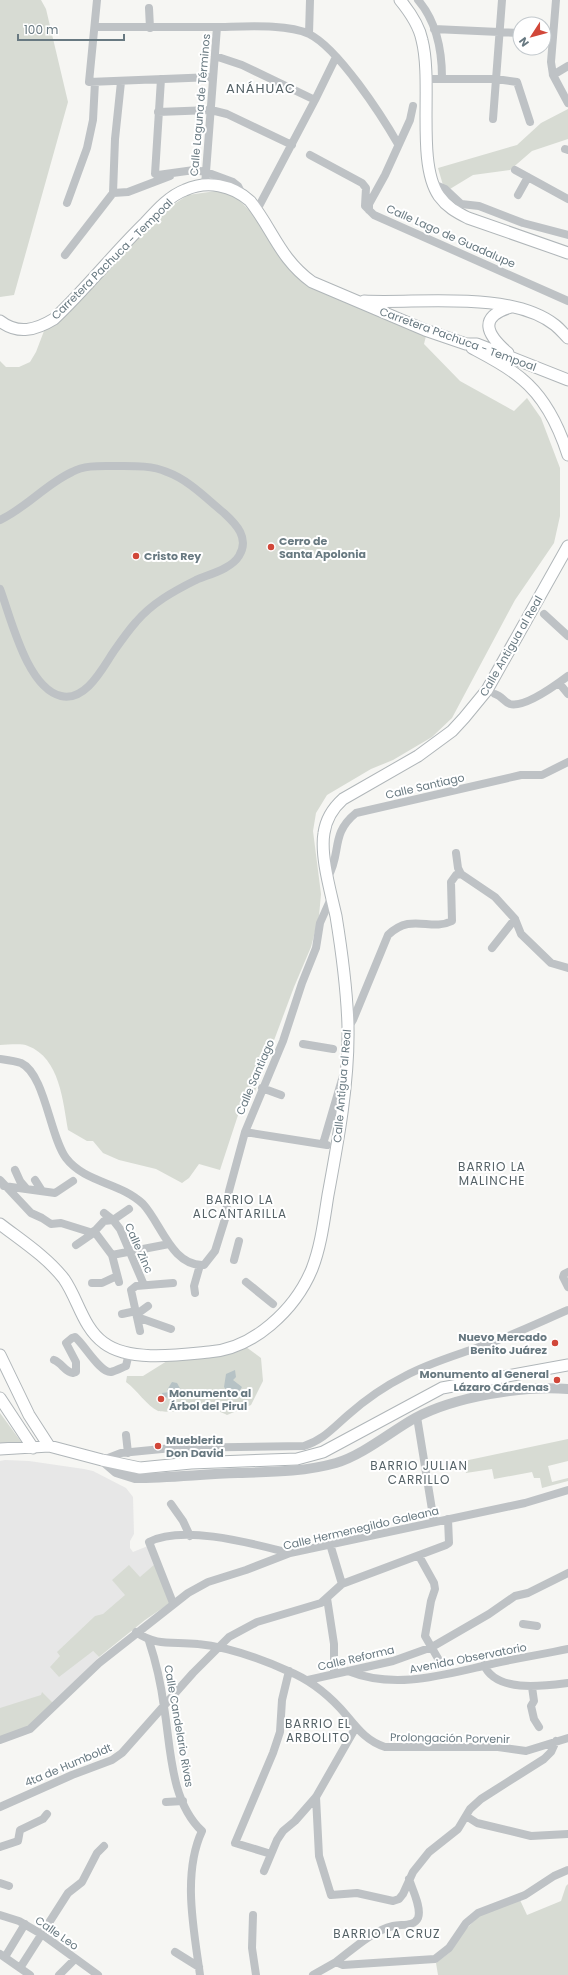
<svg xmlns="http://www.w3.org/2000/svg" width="568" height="1975" viewBox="0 0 568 1975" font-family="Poppins,sans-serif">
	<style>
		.built { fill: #e7e7e7 }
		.green { fill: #d7dbd3 }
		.water { fill: #b6c2c5 }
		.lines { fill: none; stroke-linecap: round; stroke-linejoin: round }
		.secondary-casing { stroke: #b0b6b9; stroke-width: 13 }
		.minor { stroke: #bec2c5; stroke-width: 8 }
		.tertiary { stroke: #bec2c5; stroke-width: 10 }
		.secondary { stroke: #fff; stroke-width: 11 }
		.poi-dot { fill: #d14739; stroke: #fff; stroke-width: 1.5 }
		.labels { text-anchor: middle; stroke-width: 4; stroke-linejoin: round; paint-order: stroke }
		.street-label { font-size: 11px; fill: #687981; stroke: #fff }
		.poi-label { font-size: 11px; font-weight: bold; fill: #687981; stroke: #fff; text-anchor: start }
		.neighbourhood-label { font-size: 12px; letter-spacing: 1px; fill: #556267; stroke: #fff }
		.quarter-label { font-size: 13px; letter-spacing: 1px; fill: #556267; stroke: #fff }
	</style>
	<rect width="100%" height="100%" fill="#f6f6f3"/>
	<path class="built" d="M5 1460 29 1461 84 1469 93 1471 126 1488 133 1497 134 1534 130 1541V1548L133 1552 148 1546 163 1585 93 1651 99 1657 53 1703 0 1737V1461Z"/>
	<path class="green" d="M0 0H41L46 9 68 102 14 295 0 297Z
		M568 109V139L532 151 510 170 473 175 445 192 438 168 517 145 541 123Z
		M216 191 235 196 253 214 284 261 304 283 426 336 424 344 460 381 514 411 527 398 541 418 560 468V516L554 543 515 600 452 718 432 737 393 760 371 769 327 795 316 813 313 831 321 894 319 916 311 947 294 987 252 1099 242 1103 220 1170 199 1164 189 1178 182 1183 156 1169 119 1160 103 1153 93 1141H87L68 1130C63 1102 60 1058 28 1046 21 1043 8 1045 0 1045V361L6 367H19L30 362 36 352 44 331 57 323 142 233 168 208 188 195Z
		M246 1347 261 1358 263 1381 251 1405 227 1415C220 1412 210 1406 201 1408 197 1408 193 1410 189 1411 184 1412 162 1412 158 1411 146 1405 138 1391 126 1382L127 1376H143L167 1361 205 1358 216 1353Z
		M0 1413 25 1447 0 1450Z
		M568 1439V1461L548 1466 552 1482 568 1478V1481L542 1488 540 1478H534L532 1472 494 1479 492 1469 466 1473 464 1461Z
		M155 1564 170 1603 145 1620 99 1657 93 1651 59 1677 50 1667 60 1656 57 1652 95 1616 103 1614 125 1595 112 1580 129 1565 140 1577Z
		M42 1692 53 1703 27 1727 0 1737V1708L41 1695Z
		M568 1884V1975H438L436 1963 449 1953 463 1932 479 1916 520 1900 527 1915 561 1901 566 1886Z"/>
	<path class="water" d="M235 1370 236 1377 233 1380 242 1387 237 1395 232 1397 224 1387 226 1374Z
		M172 1382 177 1383 181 1390C176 1396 171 1399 163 1397L162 1393 170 1392 167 1390Z"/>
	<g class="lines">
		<defs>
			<path id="secondary" d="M400 0C409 11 419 25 422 40 433 83 416 163 439 196 447 207 456 212 468 218L568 253
				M364 301C419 304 510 290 555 325 560 329 564 334 568 338
				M0 321C18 335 36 330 54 319 86 289 113 254 145 223 156 211 169 196 185 190 207 180 232 185 250 201 273 230 280 259 312 282L425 330 466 344H477L568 380
				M472 348C489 357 507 366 522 379 545 398 559 427 568 455
				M508 353C486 334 478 317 511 307
				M0 1224C22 1241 47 1257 64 1279 78 1299 83 1328 104 1343 129 1362 179 1355 209 1352 253 1349 295 1310 312 1269 321 1246 324 1220 328 1195 338 1141 349 1083 348 1027 347 990 342 953 336 916 331 893 320 856 324 833 326 819 333 808 343 799L418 756 452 731 464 718 487 690 568 546
				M0 1355 29 1415 49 1446
				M0 1398 33 1448
				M0 1449 49 1446 102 1460 140 1468 191 1463 297 1459 323 1452 442 1388 568 1365"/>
		</defs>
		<use href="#secondary" class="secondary-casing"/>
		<path class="minor" d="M97 0 89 82 213 77
			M418 0C436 21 442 51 442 78
			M556 0 551 62 553 75 568 103
			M149 8 150 28
			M95 27C134 27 174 27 213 27 240 27 286 23 309 34 338 48 382 116 398 144
			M434 29 520 33
			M544 33H553
			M309 34 310 0
			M215 56 242 65 315 100
			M553 75 568 66
			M161 79 155 174 158 175 194 170 206 172 233 182 238 186 242 194
			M428 79H496L517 82 530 122
			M158 112 211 110 227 114 292 145
			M493 119 502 0
			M565 149 568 150
			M310 155 362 183 366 188 365 206 374 215 568 301
			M515 170 568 199
			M433 184 445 189 461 204 479 206 523 223 568 235
			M205 185 217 27
			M113 193 115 139 121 82
			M113 193 128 192 170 176
			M518 195 528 177
			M67 203 87 148 93 120 95 82
			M257 210 315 100 336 57
			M369 210V204L385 175 410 120 413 106
			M65 255 113 193
			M0 520C26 508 46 484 72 472 85 465 100 466 114 466 132 466 151 465 167 472 189 480 207 499 224 513 236 524 250 538 239 556 231 569 210 574 196 580 174 591 152 603 136 622 128 631 121 641 114 651 103 667 86 702 61 696 27 688 11 618 0 589
			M544 614 568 636
			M559 683 568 694
			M495 694C502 696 504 702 510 704 525 708 556 685 568 676
			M456 853 458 868 461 874
			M461 874 495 897 515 919 521 934 551 963 568 968
			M328 877C342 852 330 834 356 813L521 775H542L568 762
			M492 948 515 919
			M348 1028 353 1020 388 935C412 912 430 932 452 921L451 882 456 875 461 874
			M303 1044 333 1049
			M0 1059C7 1060 15 1061 21 1063 45 1074 50 1137 66 1158 85 1183 120 1182 143 1204 161 1223 172 1267 204 1265L215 1251 225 1219 229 1191 245 1132 283 1041 302 983 316 948 320 923 332 896
			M262 1088 281 1095
			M245 1132 327 1145
			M323 1144 343 1076
			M15 1170 20 1181 26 1188
			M0 1180 31 1213 42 1218 51 1224 61 1223 93 1233
			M35 1180 42 1191
			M4 1186 55 1193 73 1181
			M104 1213 113 1220 120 1229 144 1285
			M94 1231 112 1255 119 1282
			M76 1245 92 1234 104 1221 113 1220 129 1209
			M112 1255 169 1244
			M234 1260 239 1241
			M568 1272 564 1274 563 1277 568 1287
			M246 1282 273 1304
			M92 1283H102L117 1276
			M195 1293 194 1286 200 1265
			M122 1314 136 1311
			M137 1314 148 1306
			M137 1317 171 1329
			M140 1331 131 1290 136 1286 173 1283
			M54 1360C62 1363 65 1372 73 1373L76 1372V1362L66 1343 72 1338 75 1337C84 1344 100 1373 111 1372 115 1371 121 1368 126 1366L129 1353
			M417 1417 434 1522
			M126 1435 128 1453
			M103 1460 121 1453 172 1448 304 1446C323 1440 333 1428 348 1415 365 1400 385 1386 405 1376 429 1363 454 1356 479 1347 509 1337 538 1323 568 1310
			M171 1504 183 1521 190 1536
			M330 1544 342 1584
			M419 1556 434 1583 435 1589 431 1601 425 1636 440 1662
			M327 1598 334 1644V1674
			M173 1603 149 1542C183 1524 254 1544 290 1553
			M523 1624 537 1626
			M136 1632C157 1647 174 1641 198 1644 229 1647 259 1658 288 1671 308 1679 325 1692 340 1708 354 1723 363 1740 385 1747H498L526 1751 568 1738
			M149 1641C156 1662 161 1684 164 1707 171 1748 170 1801 202 1831 182 1874 194 1930 200 1975
			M484 1665C496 1693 544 1686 568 1683
			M348 1671C393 1689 439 1676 483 1666 511 1659 540 1655 568 1649
			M308 1680 393 1661 432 1647 489 1614 515 1596 528 1593 568 1573
			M532 1687 534 1701 531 1706 534 1719 539 1727
			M0 1740 30 1729 99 1663 188 1593 208 1582 246 1570 290 1553 525 1503 568 1490
			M316 1797 319 1856 331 1895 357 1893 393 1901 399 1899 403 1894 413 1872 429 1852 458 1829 470 1809 481 1799 544 1759 551 1752 556 1741
			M166 1802 183 1801
			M0 1807 72 1775 112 1760 122 1753 193 1673 229 1637 257 1622 321 1603 342 1584 446 1545 449 1543 448 1519
			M466 1816 477 1823 531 1836 568 1834
			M0 1847 18 1841 20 1830 43 1819 47 1814
			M271 1854 235 1843 273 1753 280 1732 282 1700 289 1671
			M264 1871 277 1840 283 1831 295 1821 316 1797 356 1727
			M0 1883 9 1886
			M0 1915 19 1921 43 1935 98 1975
			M253 1915 252 1948 256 1975
			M175 1952 199 1967
			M0 1954 30 1975
			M5 1957 25 1924
			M336 1962C353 1949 372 1931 393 1926 402 1924 414 1927 418 1918 422 1908 412 1889 409 1879
			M20 1968 68 1893 82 1882 97 1853 104 1846
			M59 1975 75 1959
			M313 1975 336 1962 343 1965 435 1959 449 1948 466 1923 478 1913 525 1895 554 1876 568 1870"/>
		<path class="tertiary" d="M102 1460 116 1472 135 1478C169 1478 203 1474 238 1473 271 1472 304 1472 336 1463 363 1455 390 1432 415 1418 454 1397 524 1385 568 1389"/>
		<use href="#secondary" class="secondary"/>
	</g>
	<g class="poi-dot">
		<circle cx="271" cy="547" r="4"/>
		<circle cx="136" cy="556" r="4"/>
		<circle cx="555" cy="1343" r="4"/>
		<circle cx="557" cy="1380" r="4"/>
		<circle cx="161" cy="1399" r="4"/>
		<circle cx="158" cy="1446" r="4"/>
	</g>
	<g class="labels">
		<g class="street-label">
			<text transform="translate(200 105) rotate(-85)" y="4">Calle Laguna de Términos</text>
			<text transform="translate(451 236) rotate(24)" y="4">Calle Lago de Guadalupe</text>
			<text transform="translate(112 259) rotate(-45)" y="4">Carretera Pachuca - Tempoal</text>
			<text transform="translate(458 339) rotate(20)" y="4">Carretera Pachuca - Tempoal</text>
			<text transform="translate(511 646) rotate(-60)" y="4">Calle Antigua al Real</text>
			<text transform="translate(425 786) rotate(-13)" y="4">Calle Santiago</text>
			<text transform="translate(255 1077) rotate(-67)" y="4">Calle Santiago</text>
			<text transform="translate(342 1086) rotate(-85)" y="4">Calle Antigua al Real</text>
			<text transform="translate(139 1248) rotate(66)" y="4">Calle Zinc</text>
			<text transform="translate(361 1528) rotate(-13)" y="4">Calle Hermenegildo Galeana</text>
			<text transform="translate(356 1658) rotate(-13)" y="4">Calle Reforma</text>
			<text transform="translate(468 1658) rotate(-11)" y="4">Avenida Observatorio</text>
			<text transform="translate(179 1726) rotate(80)" y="4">Calle Candelario Rivas</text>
			<text transform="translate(450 1738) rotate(1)" y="4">Prolongación Porvenir</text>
			<text transform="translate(68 1765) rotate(-23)" y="4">4ta de Humboldt</text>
			<text transform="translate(57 1933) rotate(35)" y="4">Calle Leo</text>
		</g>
		<g class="poi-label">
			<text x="279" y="545">Cerro de<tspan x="279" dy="13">Santa Apolonia</tspan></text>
			<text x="144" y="560">Cristo Rey</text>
			<text x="547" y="1341" text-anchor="end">Nuevo Mercado<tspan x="547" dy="13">Benito Juárez</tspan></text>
			<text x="549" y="1378" text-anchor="end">Monumento al General<tspan x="549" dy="13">Lázaro Cárdenas</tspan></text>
			<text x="169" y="1397">Monumento al<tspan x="169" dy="13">Árbol del Pirul</tspan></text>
			<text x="166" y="1444">Muebleria<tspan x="166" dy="13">Don David</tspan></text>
		</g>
		<g class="neighbourhood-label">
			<text x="492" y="1171">BARRIO LA<tspan x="492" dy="14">MALINCHE</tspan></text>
			<text x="240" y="1204">BARRIO LA<tspan x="240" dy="14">ALCANTARILLA</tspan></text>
			<text x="419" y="1470">BARRIO JULIAN<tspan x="419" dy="14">CARRILLO</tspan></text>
			<text x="318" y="1728">BARRIO EL<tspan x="318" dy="14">ARBOLITO</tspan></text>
			<text x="387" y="1938">BARRIO LA CRUZ</text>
		</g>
		<g class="quarter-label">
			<text x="261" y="93">ANÁHUAC</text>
		</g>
	</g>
	<g transform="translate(532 36) rotate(234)"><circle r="19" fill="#ffffff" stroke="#c3c9cd"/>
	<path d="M0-3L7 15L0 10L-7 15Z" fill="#d14739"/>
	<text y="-6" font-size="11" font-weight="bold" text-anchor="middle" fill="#687981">N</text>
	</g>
	<path d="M18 34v6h106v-6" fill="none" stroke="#687981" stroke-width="2"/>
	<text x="24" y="34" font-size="12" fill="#687981" stroke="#ffffff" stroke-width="3" paint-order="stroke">100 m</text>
</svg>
